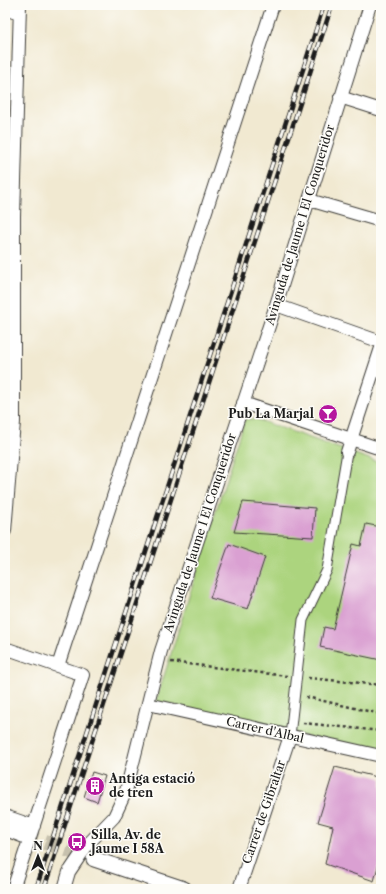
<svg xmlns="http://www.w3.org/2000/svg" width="386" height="894" viewBox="0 0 386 894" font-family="'Libre Caslon Text',serif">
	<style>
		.green { fill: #acd47e; stroke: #64784d }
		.building { fill: #daa0d2 }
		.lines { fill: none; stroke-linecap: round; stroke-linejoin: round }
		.tertiary-tunnel { stroke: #c6c0ad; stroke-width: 15; stroke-dasharray: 15 8; stroke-linecap: butt }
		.pedestrian-casing { stroke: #3c3b37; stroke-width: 11 }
		.minor-casing { stroke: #3c3b37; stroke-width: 14 }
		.tertiary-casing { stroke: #3c3b37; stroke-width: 17 }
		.path { stroke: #3c3b37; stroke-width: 2.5; stroke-dasharray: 3 3; stroke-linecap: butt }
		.pedestrian { stroke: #fff; stroke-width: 9 }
		.minor { stroke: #fff; stroke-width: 12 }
		.tertiary { stroke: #fff; stroke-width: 15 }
		.rail-casing { stroke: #1c1c1c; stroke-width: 4.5 }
		.rail { stroke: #fdfcf7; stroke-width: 3; stroke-dasharray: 9; stroke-linecap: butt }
		.labels { text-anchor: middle; stroke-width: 3; stroke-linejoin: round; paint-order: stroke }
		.street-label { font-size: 12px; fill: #1c1c1c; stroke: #fdfcf7 }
		.poi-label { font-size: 12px; font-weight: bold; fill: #1c1c1c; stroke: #fdfcf7; text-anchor: start }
	</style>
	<rect width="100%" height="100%" fill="#fdfcf7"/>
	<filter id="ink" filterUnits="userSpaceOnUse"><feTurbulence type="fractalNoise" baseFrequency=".025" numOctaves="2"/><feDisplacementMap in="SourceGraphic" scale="8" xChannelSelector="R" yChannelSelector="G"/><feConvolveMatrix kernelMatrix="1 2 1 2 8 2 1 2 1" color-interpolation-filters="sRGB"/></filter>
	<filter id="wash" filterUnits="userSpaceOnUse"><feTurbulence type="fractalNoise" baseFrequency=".012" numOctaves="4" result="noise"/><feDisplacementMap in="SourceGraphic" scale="16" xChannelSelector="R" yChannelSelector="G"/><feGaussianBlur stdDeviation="0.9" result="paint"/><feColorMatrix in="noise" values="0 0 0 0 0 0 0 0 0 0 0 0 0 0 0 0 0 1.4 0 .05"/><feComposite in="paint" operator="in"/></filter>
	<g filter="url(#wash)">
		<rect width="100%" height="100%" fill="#f1e9d1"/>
		<path class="green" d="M245 419H256L381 463V754L156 701Z"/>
		<g id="blocks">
			<path class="building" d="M243 502 315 508 313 537 234 532Z
				M366 524 381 527V660L320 647 324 627 333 629 353 544 361 546Z
				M229 544 265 557 248 609 210 598Z
				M335 767 381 778V856L374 881 325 864 333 826 318 822Z
				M92 772 105 776 97 802 84 797Z"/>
		</g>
	</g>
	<g filter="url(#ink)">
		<use href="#blocks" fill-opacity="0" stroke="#3c3b37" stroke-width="1"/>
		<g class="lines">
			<path class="tertiary-tunnel" d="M23 835 94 859"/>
			<defs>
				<path id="pedestrian" d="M290 736 303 620 327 570 347 452"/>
				<path id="minor" d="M5 9 19 14
					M340 97 381 110
					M309 200 381 221
					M276 305 381 342
					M243 403 381 449
					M347 452 381 348
					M5 531 14 422V216L20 5
					M5 648 83 675 13 889
					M58 666 273 5
					M148 704 381 756
					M5 816 34 826
					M64 889 69 872 88 844 114 817 126 791 161 651 276 305 370 5
					M239 889 290 736"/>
				<path id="tertiary" d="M5 828 23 835
					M94 859 184 889"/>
			</defs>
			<use href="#pedestrian" class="pedestrian-casing"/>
			<use href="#minor" class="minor-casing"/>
			<use href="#tertiary" class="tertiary-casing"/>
			<path class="path" d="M171 662 287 676
				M308 678 381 685
				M306 697 381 714
				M303 723 381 731"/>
			<use href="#pedestrian" class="pedestrian"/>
			<use href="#minor" class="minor"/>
			<use href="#tertiary" class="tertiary"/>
			<defs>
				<path id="rail" d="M36 889 324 5
					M44 889 332 5"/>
			</defs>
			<use href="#rail" class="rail-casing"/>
			<use href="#rail" class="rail"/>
		</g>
	</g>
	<defs>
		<symbol id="bar-disc" viewBox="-11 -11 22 22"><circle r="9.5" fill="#b5179e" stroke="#fdfcf7"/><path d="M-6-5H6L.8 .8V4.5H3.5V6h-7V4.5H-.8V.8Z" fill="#fff"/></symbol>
		<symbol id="building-disc" viewBox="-11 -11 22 22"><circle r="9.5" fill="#b5179e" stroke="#fdfcf7"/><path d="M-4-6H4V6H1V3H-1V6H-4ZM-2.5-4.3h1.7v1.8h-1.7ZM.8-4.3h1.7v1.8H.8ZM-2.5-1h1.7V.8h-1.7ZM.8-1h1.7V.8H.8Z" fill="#fff"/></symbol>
		<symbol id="bus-disc" viewBox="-11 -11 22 22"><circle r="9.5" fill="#b5179e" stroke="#fdfcf7"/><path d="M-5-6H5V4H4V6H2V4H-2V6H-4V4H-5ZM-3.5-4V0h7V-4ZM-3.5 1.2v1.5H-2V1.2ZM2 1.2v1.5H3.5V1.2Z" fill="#fff"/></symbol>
	</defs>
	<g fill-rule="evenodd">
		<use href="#bar-disc" x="317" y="403" width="22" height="22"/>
		<use href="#building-disc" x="84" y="775" width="22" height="22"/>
		<use href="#bus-disc" x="66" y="831" width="22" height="22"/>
	</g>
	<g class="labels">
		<g class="street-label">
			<text transform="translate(300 225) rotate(-73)" y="4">Avinguda de Jaume I El Conqueridor</text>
			<text transform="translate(200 533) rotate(-72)" y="4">Avinguda de Jaume I El Conqueridor</text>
			<text transform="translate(265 730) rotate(13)" y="4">Carrer d'Albal</text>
			<text transform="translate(264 812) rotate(-71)" y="4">Carrer de Gibraltar</text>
		</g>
		<g class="poi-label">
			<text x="314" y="418" text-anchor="end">Pub La Marjal</text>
			<text x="109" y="783">Antiga estació<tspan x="109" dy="14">de tren</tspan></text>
			<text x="91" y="839">Silla, Av. de<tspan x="91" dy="14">Jaume I 58A</tspan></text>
		</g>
	</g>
	<rect width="386" height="894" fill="none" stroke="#fdfcf7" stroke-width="20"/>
	<g transform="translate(38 856)" stroke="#fdfcf7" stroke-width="3" paint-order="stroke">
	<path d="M0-3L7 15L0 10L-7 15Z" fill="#1c1c1c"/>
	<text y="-6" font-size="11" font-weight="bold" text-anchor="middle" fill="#1c1c1c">N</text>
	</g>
</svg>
